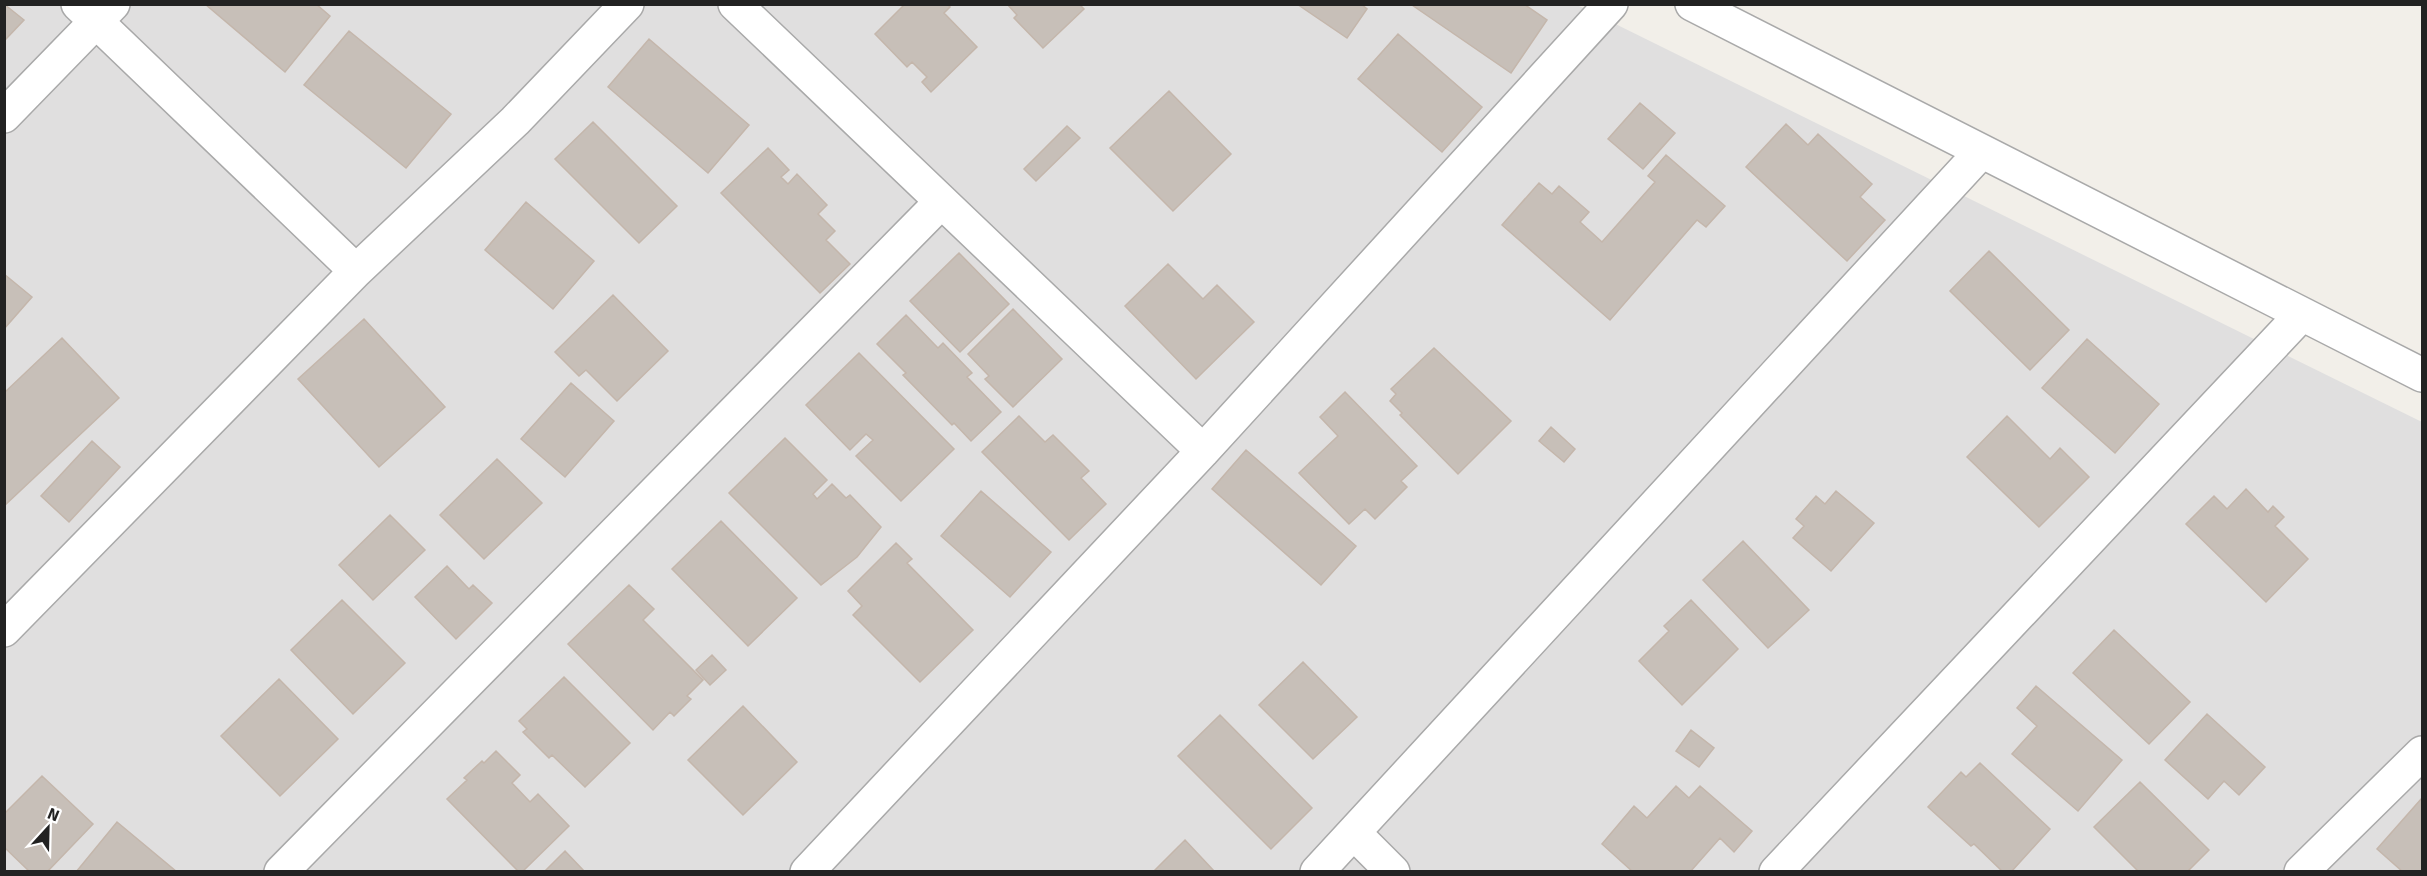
<svg xmlns="http://www.w3.org/2000/svg" width="2427" height="876" viewBox="0 0 2427 876" font-family="Signika,sans-serif">
	<style>
		.residential { fill: #e0dfdf }
		.building { fill: #c7bfb8; stroke: #c4b6ab; stroke-width: 1.5 }
		.lines { fill: none; stroke-linecap: round; stroke-linejoin: round }
		.minor-casing { stroke: #a9a9a9; stroke-width: 36 }
		.minor { stroke: #fff; stroke-width: 33 }
	</style>
	<rect width="100%" height="100%" fill="#f2efe9"/>
	<path class="residential" d="M5 5H1577L2422 422V871L5 872Z"/>
	<path class="building" d="M4 4 24 20 4 41Z
		M205 4H316L330 16 285 72Z
		M905 4H947L950 7 944 13 977 47 931 92 922 82 927 77 912 62 907 67 875 34Z
		M1007 4H1079L1084 9 1043 48 1014 18 1017 15Z
		M1297 4H1361L1367 9 1347 38Z
		M1524 4 1547 20 1511 73 1412 5Z
		M349 31 451 114 406 168 304 85Z
		M1398 34 1482 107 1442 152 1358 79Z
		M649 39 749 125 708 173 608 87Z
		M1169 91 1231 154 1173 211 1110 148Z
		M1640 103 1675 133 1643 169 1608 139Z
		M593 122 677 206 639 243 555 159Z
		M1786 124 1808 145 1818 134 1872 184 1860 197 1885 220 1847 261 1746 167Z
		M1067 126 1080 138 1036 181 1024 169Z
		M768 148 789 170 781 177 788 184 797 174 827 205 818 214 835 231 826 240 850 264 820 293 721 193Z
		M1666 155 1725 206 1706 227 1697 220 1610 320 1502 225 1539 183 1552 194 1559 186 1589 212 1580 222 1602 242 1655 182 1648 176Z
		M526 202 594 261 553 309 485 250Z
		M1989 251 2069 330 2030 370 1950 291Z
		M959 253 1009 304 960 352 910 301Z
		M1168 264 1203 299 1217 285 1254 322 1196 379 1125 306Z
		M4 274 32 297 4 329Z
		M613 295 668 351 617 401 586 370 579 376 555 352Z
		M1013 309 1062 359 1013 407 985 379 989 376 968 354Z
		M906 315 938 348 943 343 972 373 967 377 1001 412 971 441 954 423 952 425 903 375 906 373 877 344Z
		M364 319 445 407 379 467 298 379Z
		M62 338 119 398 4 506V393Z
		M2087 339 2159 404 2115 453 2042 388Z
		M1434 348 1511 421 1458 474 1400 415 1402 413 1390 401 1396 394 1391 389Z
		M859 353 954 449 901 501 856 456 873 440 866 434 850 450 806 405Z
		M571 383 614 421 565 477 521 439Z
		M1345 392 1417 466 1401 481 1407 487 1375 519 1365 509 1349 524 1299 473 1338 436 1320 417Z
		M1019 416 1045 442 1053 435 1089 471 1081 478 1106 504 1069 540 982 452Z
		M2007 416 2050 459 2060 448 2089 477 2039 527 1967 457Z
		M1551 427 1575 449 1564 462 1539 441Z
		M785 438 827 480 813 494 817 499 832 484 846 498 850 495 881 527 857 557 821 585 729 493Z
		M92 441 120 467 69 522 41 496Z
		M1246 450 1356 546 1321 585 1212 489Z
		M497 459 542 503 484 559 440 515Z
		M2246 489 2268 512 2273 506 2284 517 2275 526 2308 559 2266 602 2186 524 2214 496 2227 509Z
		M981 491 1051 552 1010 597 941 536Z
		M1836 491 1874 523 1831 571 1793 538 1804 526 1796 519 1816 496 1825 504Z
		M390 515 425 550 373 600 339 565Z
		M721 521 797 598 748 646 672 569Z
		M1743 541 1809 610 1768 648 1703 580Z
		M896 543 912 559 907 563 973 630 920 682 853 615 862 606 848 591Z
		M447 566 469 589 473 585 492 603 456 639 415 597Z
		M629 585 654 609 643 620 703 680 687 696 691 699 674 716 670 712 653 730 568 644Z
		M342 600 405 663 353 714 291 650Z
		M1691 600 1738 649 1682 705 1639 661 1669 631 1664 626Z
		M2114 630 2190 702 2149 744 2073 673Z
		M712 655 726 670 710 685 696 670Z
		M1303 662 1357 717 1313 759 1259 705Z
		M564 677 630 743 585 787 552 755 549 758 523 732 527 729 519 721Z
		M279 679 338 739 280 796 221 736Z
		M2036 686 2122 760 2078 811 2012 754 2037 726 2017 708Z
		M743 706 797 762 743 815 688 760Z
		M2207 714 2265 767 2239 795 2224 781 2208 799 2165 760Z
		M1220 715 1312 808 1271 849 1178 756Z
		M1691 730 1714 748 1699 767 1676 751Z
		M496 751 520 775 512 783 530 802 538 794 569 826 522 872H519L447 799 467 780 464 778 482 761 484 763Z
		M1980 763 2050 829 2011 872H2003L1974 844 1971 846 1928 807 1961 772 1966 777Z
		M42 776 93 824 47 872H30L4 847V814Z
		M2140 782 2209 850 2187 872H2139L2094 827Z
		M1676 786 1689 798 1700 786 1752 831 1734 852 1720 838 1690 872H1633L1602 844 1634 806 1647 818Z
		M2422 798V872H2403L2377 849Z
		M117 822 177 872H76Z
		M1185 840 1215 872H1153Z
		M565 851 585 872H544Z"/>
	<g class="lines">
		<defs>
			<path id="minor" d="M78 4 356 271
				M735 4 1203 451
				M1692 4 2422 375
				M4 116 113 4
				M4 630 356 271 515 121 627 4
				M1354 833 1393 872
				M281 872 941 202
				M807 872 1203 451 1611 4
				M1317 872 1981 152
				M1776 872 2302 314
				M2301 872 2422 753"/>
		</defs>
		<use href="#minor" class="minor-casing"/>
		<use href="#minor" class="minor"/>
	</g>
	<rect width="2427" height="876" fill="none" stroke="#222222" stroke-width="12"/>
	<g transform="translate(48 828) rotate(22)" stroke="#ffffff" stroke-width="4.5" paint-order="stroke">
	<path d="M0-4.5L10 22L0 15L-10 22Z" fill="#222222"/>
	<text y="-9" font-size="16" font-weight="bold" text-anchor="middle" fill="#222222">N</text>
	</g>
</svg>
